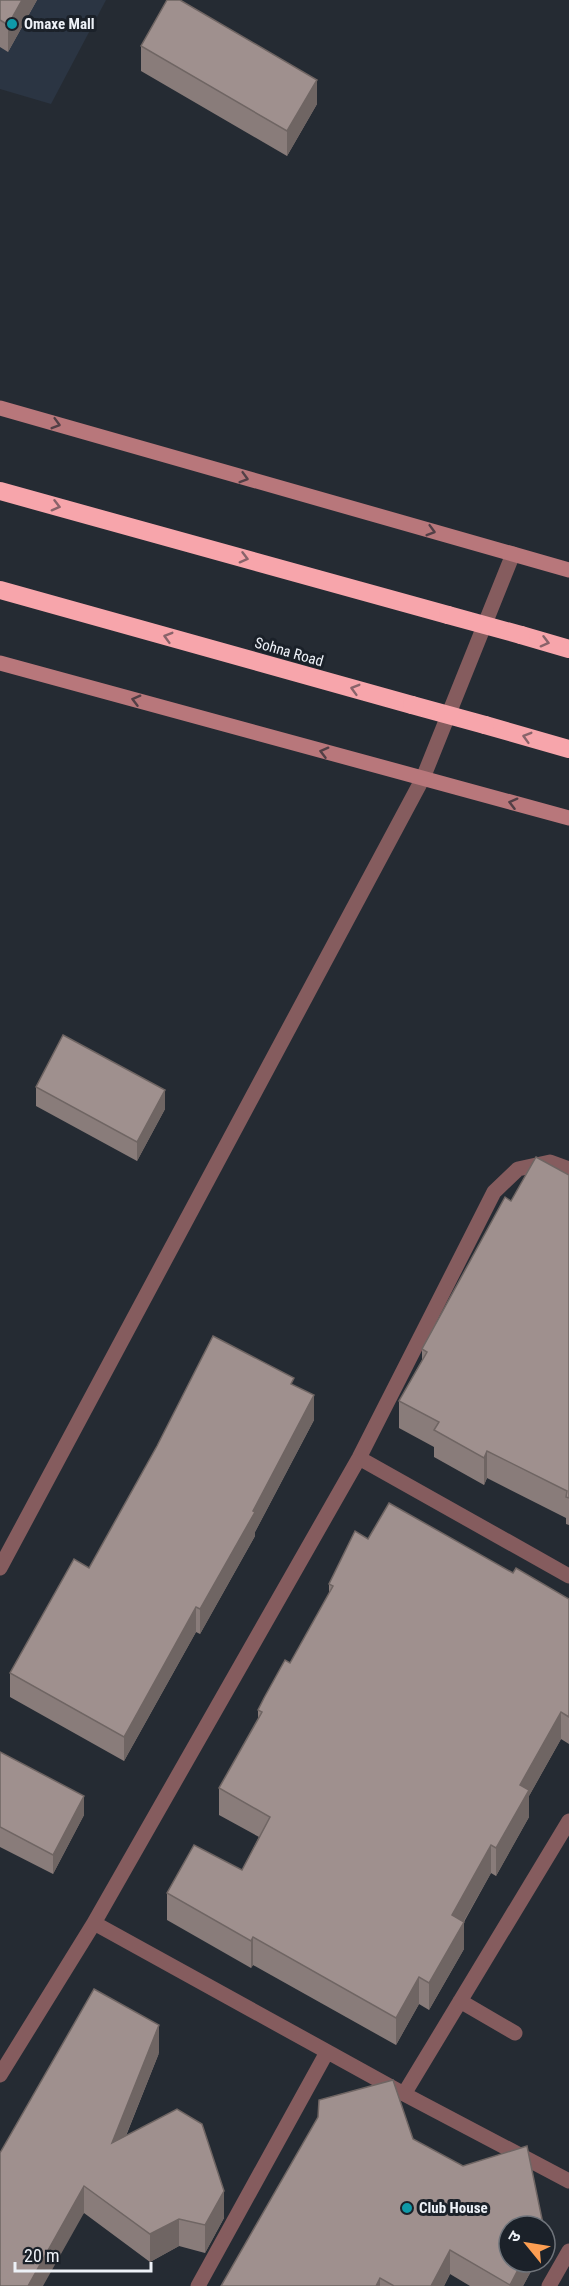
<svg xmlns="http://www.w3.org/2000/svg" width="569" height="2286" viewBox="0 0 569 2286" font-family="'Roboto Condensed','Noto Sans Devanagari',sans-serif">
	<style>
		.built { fill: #2b3543 }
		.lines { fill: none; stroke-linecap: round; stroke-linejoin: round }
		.street { stroke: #855c5e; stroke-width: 15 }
		.secondary { stroke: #b8777b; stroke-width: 15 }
		.highway { stroke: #f7a5ab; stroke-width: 18 }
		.highway-bridge { stroke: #f7a5ab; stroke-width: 18 }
		.wall { fill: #897c7a }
		.shaded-wall { fill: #6f6563 }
		.building { fill: #9f908e; stroke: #6f6563; stroke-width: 1.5 }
		.oneway { stroke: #523f46 }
		.oneway2 { stroke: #89636a }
		.culture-dot { fill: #0f9aa8; stroke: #1b2129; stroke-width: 2 }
		.labels { text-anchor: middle; stroke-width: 6; stroke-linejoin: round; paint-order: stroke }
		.poi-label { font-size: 15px; font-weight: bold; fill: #edf1f7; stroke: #1b2129; text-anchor: start }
		.street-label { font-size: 15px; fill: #edf1f7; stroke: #1b2129 }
	</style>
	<rect width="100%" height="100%" fill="#252b33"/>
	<path class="built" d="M0 0H106L51 104 0 89Z"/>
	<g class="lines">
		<path class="street" d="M359 1458 569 1576
			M0 1568 423 778 513 554
			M94 1923 404 2094 569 2181
			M460 2001 515 2033
			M0 2075 94 1923 359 1458 494 1192 518 1169 550 1162 569 1169
			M404 2094 569 1821
			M198 2286 327 2052
			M549 2286 569 2251"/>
		<path class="secondary" d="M0 408 569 570
			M0 663 569 818"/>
		<path class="highway" d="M0 491 448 615
			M0 590 412 705
			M521 635 569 649
			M485 725 569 749"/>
		<path class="highway-bridge" d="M448 615 521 635
			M412 705 485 725"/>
	</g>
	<path class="wall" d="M0 0H37L8 52 0 47Z
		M141 46 317 104 287 156 141 71Z
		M36 1087 165 1109 137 1161 36 1106Z
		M569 1175V1525L566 1524V1518L487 1478 484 1485 434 1457V1447L399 1428V1401L422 1360V1349L511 1201Z
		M294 1385 314 1420 255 1532V1536L200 1634 196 1632 124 1761 10 1697V1673L89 1568Z
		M368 1539 513 1573 569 1599V1744L561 1739 529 1796V1817L496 1876 491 1873 464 1922V1949L429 2010 419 2004 396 2045 253 1965 251 1968 167 1920V1893L242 1870 259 1837 219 1815V1788L258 1719V1710L290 1663 329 1594V1584Z
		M0 1752 84 1815 53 1874 0 1847Z
		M159 2053 126 2136 224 2218 205 2253 179 2246 150 2262 84 2213 0 2286Z
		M413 2139 543 2226 509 2262H536L523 2286H470L450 2274 444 2286H221Z"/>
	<path class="shaded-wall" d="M22 0H37L8 52V25Z
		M317 80V104L287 156V131Z
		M165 1090V1109L137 1161V1142Z
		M314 1395V1420L255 1532V1536L200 1634V1609L253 1511Z
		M487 1451V1478L484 1485V1458Z
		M196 1607V1632L124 1761V1737Z
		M561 1712V1739L529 1796V1817L496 1876V1848L520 1785Z
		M84 1796V1815L53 1874V1855Z
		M491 1845V1873L452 1942V1915Z
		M464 1922V1949L429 2010V1983Z
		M253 1937V1965L251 1968V1941Z
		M419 1977V2004L396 2045V2018Z
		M159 2025V2053L112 2170V2143Z
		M84 2186V2213L43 2286H28Z
		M224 2191V2218L205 2253V2225Z
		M179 2219V2246L150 2262V2234Z
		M450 2250V2274L444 2286H431Z
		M522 2262H536L523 2286H510Z
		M380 2278V2286H376Z"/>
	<path class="building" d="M0 0H22L8 25 0 20Z
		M167 0H180L317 80 287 131 141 46Z
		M63 1035 165 1090 137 1142 36 1087Z
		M536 1157 569 1175V1498L566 1497 567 1491 487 1451 484 1458 434 1430 439 1422 399 1401 427 1352 422 1349 505 1197 511 1201Z
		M213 1336 294 1378 291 1384 314 1395 253 1511 255 1512 200 1609 196 1607 124 1737 10 1673 74 1559 89 1568 157 1446Z
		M389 1503 513 1573 516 1568 569 1599V1717L561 1712 520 1785 529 1790 496 1848 491 1845 452 1915 464 1922 429 1983 419 1977 396 2018 253 1937 251 1941 167 1893 194 1845 242 1870 270 1817 219 1788 262 1712 258 1710 264 1698 285 1660 290 1663 333 1586 329 1584 355 1531 368 1539Z
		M0 1752 84 1796 53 1855 0 1827Z
		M94 1989 159 2025 112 2143 177 2109 202 2124 224 2191 205 2225 179 2219 150 2234 84 2186 28 2286H0V2153Z
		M393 2080 413 2139 463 2166 527 2146 543 2224 542 2226H509V2262H522L510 2285 450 2250 431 2286H394L380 2278 376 2286H221L318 2117 319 2100Z"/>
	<defs><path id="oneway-chevron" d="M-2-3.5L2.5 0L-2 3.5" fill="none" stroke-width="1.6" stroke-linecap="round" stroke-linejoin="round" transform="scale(1.5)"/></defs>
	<g class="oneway">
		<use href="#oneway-chevron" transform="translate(56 424) rotate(16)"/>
		<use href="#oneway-chevron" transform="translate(244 478) rotate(16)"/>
		<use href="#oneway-chevron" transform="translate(431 531) rotate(16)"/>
		<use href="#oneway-chevron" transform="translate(136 700) rotate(-165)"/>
		<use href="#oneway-chevron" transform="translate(324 752) rotate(-165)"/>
		<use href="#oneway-chevron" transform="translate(513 803) rotate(-165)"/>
	</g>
	<g class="oneway2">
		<use href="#oneway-chevron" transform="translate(56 506) rotate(15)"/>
		<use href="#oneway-chevron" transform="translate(244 558) rotate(15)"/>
		<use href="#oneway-chevron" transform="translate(168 637) rotate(-164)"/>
		<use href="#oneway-chevron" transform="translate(545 642) rotate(15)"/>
		<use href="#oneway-chevron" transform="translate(355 689) rotate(-164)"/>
		<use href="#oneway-chevron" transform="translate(527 737) rotate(-164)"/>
	</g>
	<g class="culture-dot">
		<circle cx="12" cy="24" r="6"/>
		<circle cx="407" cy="2208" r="6"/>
	</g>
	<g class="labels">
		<g class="poi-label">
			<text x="24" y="29">Omaxe Mall</text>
			<text x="419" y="2213">Club House</text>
		</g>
		<g class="street-label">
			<text transform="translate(289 652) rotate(16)" y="5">Sohna Road</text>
		</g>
	</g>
	<g transform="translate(527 2244) rotate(300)"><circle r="28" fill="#1b2129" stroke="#6f747b" stroke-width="1.5"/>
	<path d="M0-4.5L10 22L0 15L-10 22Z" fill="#fc9e52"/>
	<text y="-9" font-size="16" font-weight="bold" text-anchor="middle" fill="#edf1f7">उ</text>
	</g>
	<path d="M15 2262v9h136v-9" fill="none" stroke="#edf1f7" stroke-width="3"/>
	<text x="24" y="2262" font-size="18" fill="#edf1f7" stroke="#1b2129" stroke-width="4.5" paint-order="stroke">20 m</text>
</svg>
